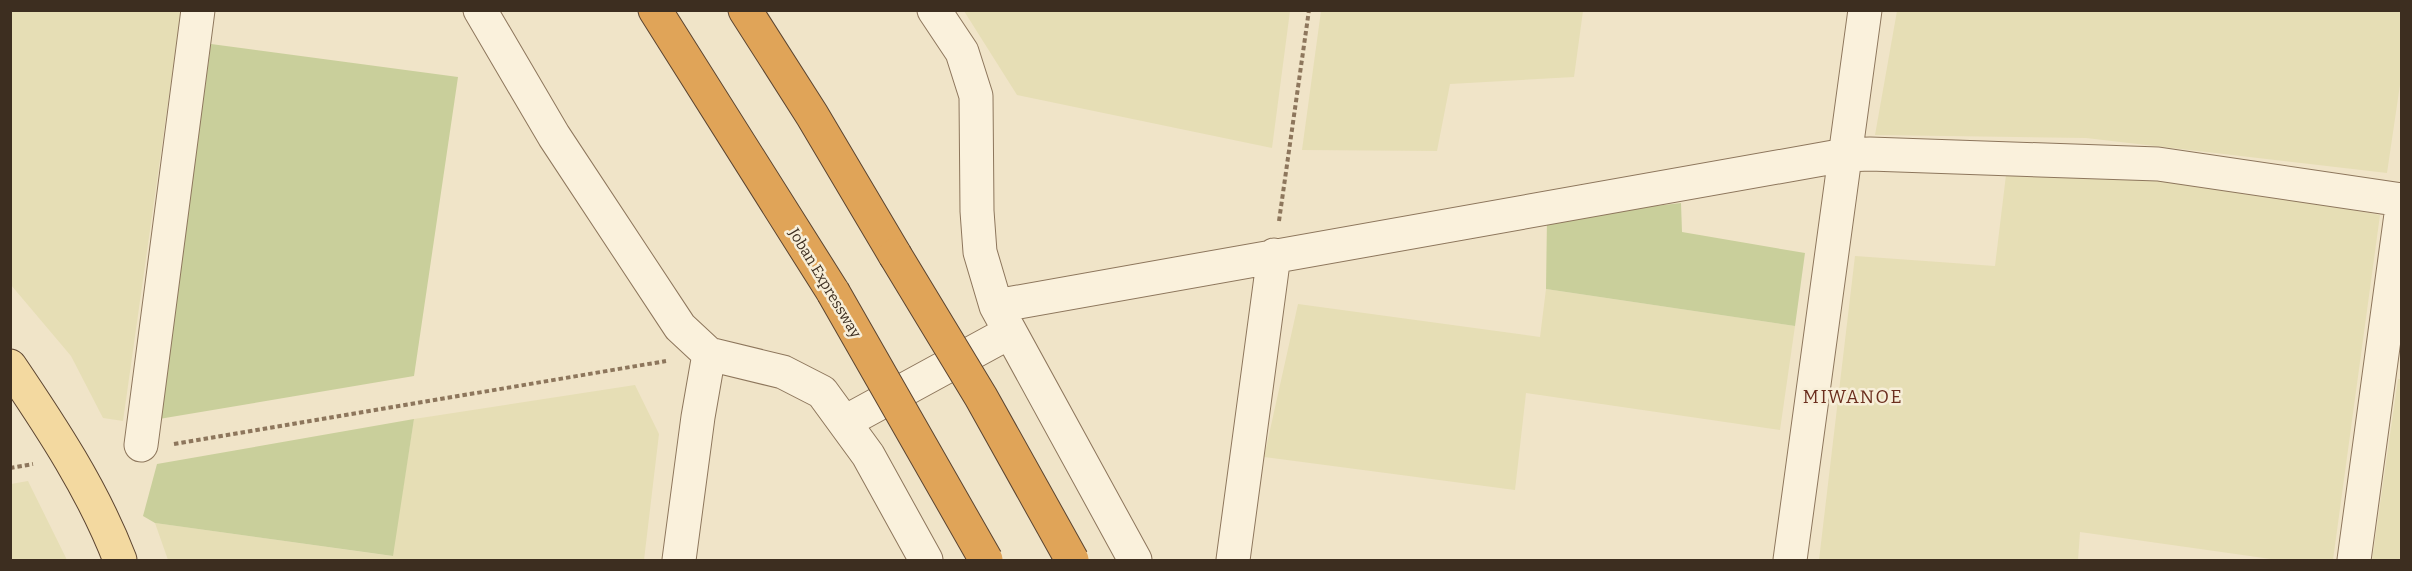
<svg xmlns="http://www.w3.org/2000/svg" width="2412" height="571" viewBox="0 0 2412 571" font-family="Bitter,serif">
	<style>
		.farmland { fill: #e6deb5 }
		.green { fill: #c9cf9b }
		.lines { fill: none; stroke-linecap: round; stroke-linejoin: round }
		.minor-casing { stroke: #8d765c; stroke-width: 35 }
		.major-casing { stroke: #5b4430; stroke-width: 35 }
		.highway-casing { stroke: #5b4430; stroke-width: 35 }
		.path { stroke: #8d765c; stroke-width: 4; stroke-dasharray: 4.5 3; stroke-linecap: butt }
		.minor { stroke: #faf1dc; stroke-width: 33 }
		.major { stroke: #f3d9a0; stroke-width: 33 }
		.highway { stroke: #e0a458; stroke-width: 33 }
		.highway-bridge-casing { stroke: #5b4430; stroke-width: 35; stroke-linecap: butt }
		.highway-bridge { stroke: #e0a458; stroke-width: 33 }
		.labels { text-anchor: middle; stroke-width: 5; stroke-linejoin: round; paint-order: stroke }
		.street-label { font-size: 15px; fill: #3d2e20; stroke: #f7eed8 }
		.quarter-label { font-size: 18px; letter-spacing: 1.5px; fill: #6b2e1e; stroke: #f7eed8 }
	</style>
	<rect width="100%" height="100%" fill="#f0e4c8"/>
	<path class="farmland" d="M10 11H181L123 421 103 418 71 356 11 285Z
		M964 11H1290L1272 148 1017 95Z
		M1321 11V10L1583 11 1574 77 1450 84 1437 151 1302 150Z
		M1897 11H2401V78L2387 173 2086 138 1875 135Z
		M2006 175 2167 177 2380 215 2333 560H2278L2080 532 2078 560H1819L1855 256 1995 266Z
		M1546 289 1795 326 1780 430 1526 393 1515 490 1264 457 1298 304 1540 337Z
		M2398 379H2402L2401 560H2372Z
		M635 385 659 434 644 560H168L155 523 392 556 414 419Z
		M28 481 67 560H11V484Z"/>
	<path class="green" d="M211 44 458 77 414 376 159 419Z
		M1681 203 1682 232 1805 253 1795 326 1546 289 1547 218Z
		M414 419 393 556 155 523 143 516 157 464Z"/>
	<g class="lines">
		<defs>
			<path id="minor" d="M480 10 554 136 680 327 709 354 783 372 822 392 868 455 926 560
				M934 10 962 52 976 96 977 211 980 252 996 306 1135 560
				M996 306 1845 155 1870 154 2158 164 2402 200
				M845 422 1010 332
				M141 445 198 10
				M679 560 698 417 709 354
				M1233 560 1274 255
				M1790 560 1865 10
				M2354 560 2402 207"/>
			<path id="major" d="M10 366C52 428 93 490 120 560"/>
			<path id="highway" d="M655 10 833 292
				M745 10 812 115 895 255"/>
		</defs>
		<use href="#minor" class="minor-casing"/>
		<use href="#major" class="major-casing"/>
		<use href="#highway" class="highway-casing"/>
		<path class="path" d="M1279 221 1309 10
			M174 444 666 361
			M10 468 33 464"/>
		<use href="#minor" class="minor"/>
		<use href="#major" class="major"/>
		<use href="#highway" class="highway"/>
		<defs>
			<path id="highway-bridge" d="M895 255 981 397 1072 560
				M833 292 986 560"/>
		</defs>
		<use href="#highway-bridge" class="highway-bridge-casing"/>
		<use href="#highway-bridge" class="highway-bridge"/>
	</g>
	<g class="labels">
		<g class="street-label">
			<text transform="translate(825 283) rotate(59)" y="5">Joban Expressway</text>
		</g>
		<g class="quarter-label">
			<text x="1853" y="403">MIWANOE</text>
		</g>
	</g>
	<rect width="2412" height="571" fill="none" stroke="#3d2e20" stroke-width="24"/>
</svg>
